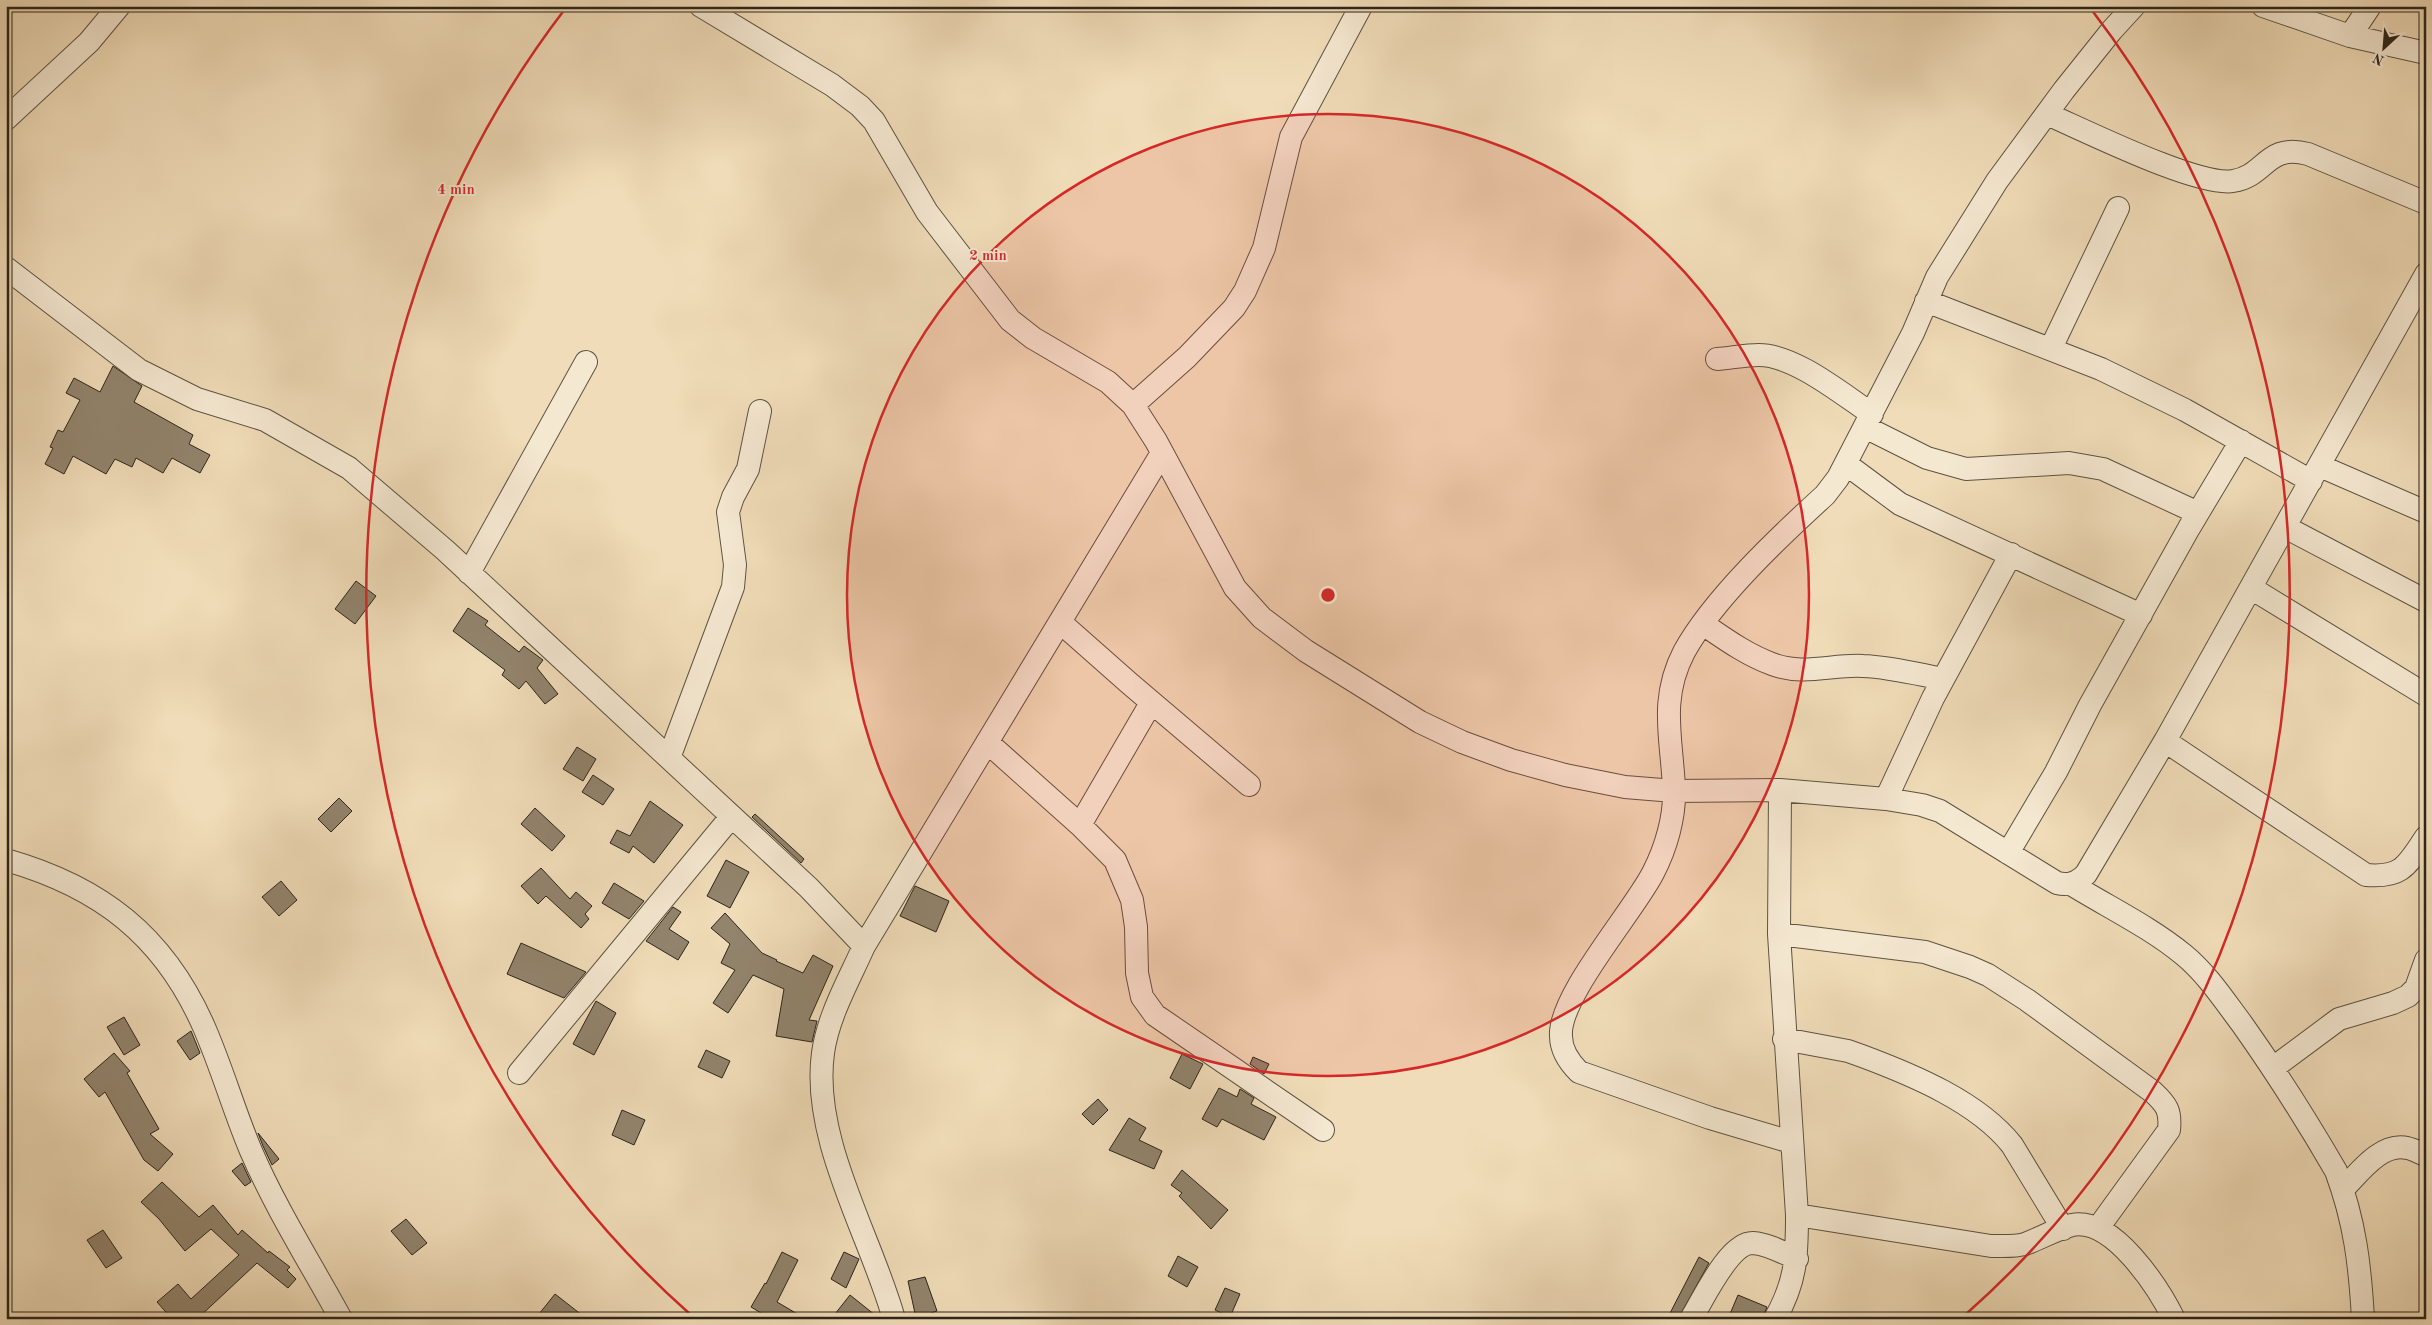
<svg xmlns="http://www.w3.org/2000/svg" width="2432" height="1325" viewBox="0 0 2432 1325" font-family="'Old Standard TT',serif">
	<style>
		.building { fill: #92846d; stroke: #2c251b }
		.lines { fill: none; stroke-linecap: round; stroke-linejoin: round }
		.minor-casing { stroke: #5d5342; stroke-width: 24 }
		.minor { stroke: #f5e8d1; stroke-width: 22 }
		.ring { fill: none; stroke: #d62828; stroke-width: 2.5 }
		.centre { fill: #d62828; stroke: #f5e8d1; stroke-width: 2.5 }
		.ring-label { font-size: 15px; text-anchor: middle; font-weight: bold; fill: #d62828; stroke: #f5e8d1; stroke-width: 4; stroke-linejoin: round; paint-order: stroke }
	</style>
	<rect width="100%" height="100%" fill="#f0dcb8"/>
	<filter id="stains"><feTurbulence type="fractalNoise" baseFrequency=".004" numOctaves="4"/><feColorMatrix values="0 0 0 0 .2 0 0 0 0 .09 0 0 0 0 .02 0 0 0 .5 -.17"/></filter>
	<radialGradient id="worn" r=".72"><stop offset=".6" stop-color="#630" stop-opacity="0"/><stop offset="1" stop-color="#630" stop-opacity=".3"/></radialGradient>
	<path class="building" d="M113 366 142 386 134 402 193 435 189 444 210 455 200 473 172 458 163 473 136 458 132 467 115 459 106 474 73 456 64 474 45 464 53 448 50 447 58 430 63 432 80 400 66 393 74 378 100 392Z
		M356 581 376 596 355 624 335 609Z
		M468 608 488 621 485 625 519 652 524 646 543 660 537 668 558 694 545 704 526 681 519 689 502 675 505 670 453 631Z
		M577 747 596 759 583 781 563 769Z
		M593 775 614 789 603 805 582 792Z
		M339 798 352 811 331 832 318 819Z
		M650 801 683 825 654 863 633 846 629 853 610 843 617 830 630 836Z
		M535 808 565 836 552 851 521 824Z
		M755 814 804 859 801 863 752 817Z
		M726 860 749 872 730 908 707 896Z
		M541 868 570 899 576 892 592 906 585 914 589 919 581 928 546 896 538 904 521 886Z
		M281 881 297 900 279 916 262 897Z
		M614 883 644 901 629 919 602 903Z
		M915 886 949 901 936 932 900 916Z
		M673 907 681 912 669 929 689 942 678 960 646 941Z
		M725 913 762 953 777 960 776 961 803 973 813 955 833 966 809 1020 817 1021 812 1042 776 1036 784 989 753 975 728 1013 713 1003 735 970 721 963 730 944 711 928Z
		M521 943 586 972 564 998 507 974Z
		M596 1001 616 1013 594 1055 573 1044Z
		M124 1017 140 1045 124 1055 107 1027Z
		M191 1031 200 1053 190 1060 177 1041Z
		M706 1050 730 1061 722 1078 698 1067Z
		M114 1053 130 1071 127 1073 159 1129 150 1134 173 1154 158 1171 144 1160 105 1092 99 1097 84 1079Z
		M1182 1054 1203 1064 1190 1089 1170 1078Z
		M1253 1057 1269 1064 1264 1074 1250 1064Z
		M1219 1088 1237 1097 1240 1089 1254 1098 1251 1104 1276 1117 1264 1140 1222 1119 1217 1127 1202 1119Z
		M1098 1099 1108 1110 1093 1125 1082 1114Z
		M622 1110 645 1120 634 1145 612 1135Z
		M1129 1118 1146 1128 1139 1140 1162 1151 1154 1169 1109 1150Z
		M258 1133 279 1159 272 1165 263 1146Z
		M242 1163 251 1182 245 1186 232 1171Z
		M1182 1170 1228 1210 1211 1229 1179 1196 1182 1193 1171 1185Z
		M162 1182 199 1217 213 1205 238 1235 242 1230 268 1253 269 1251 290 1267 287 1270 296 1279 288 1288 257 1263 197 1319H172L157 1302 178 1284 191 1299 239 1255 211 1229 185 1251 159 1219 141 1202Z
		M406 1219 427 1243 412 1255 391 1231Z
		M103 1230 122 1258 106 1268 87 1240Z
		M782 1252 798 1260 777 1302 806 1319H771L751 1307 765 1283 766 1284Z
		M844 1252 859 1259 846 1288 831 1279Z
		M1178 1256 1198 1267 1187 1287 1168 1276Z
		M1699 1257 1709 1263 1678 1319H1667Z
		M925 1277 937 1311 916 1318 908 1281Z
		M1225 1288 1240 1294 1230 1317 1215 1310Z
		M555 1294 587 1319H535Z
		M850 1295 880 1319H831Z
		M1738 1295 1767 1307 1762 1319H1741L1730 1314Z"/>
	<g class="lines">
		<defs>
			<path id="minor" d="M701 6 832 85 860 106 874 121 927 212 1010 320 1033 338 1108 382 1133 405 1156 441 1235 588 1262 618 1306 651 1420 722 1462 742 1511 760 1565 775 1625 787 1674 791 1780 790 1886 799 1922 805 1940 811 2057 883C2069 886 2077 883 2086 874L2165 741 2426 274
				M2263 6 2350 36 2426 53
				M2350 36 2370 6
				M2047 114C2084 130 2198 187 2233 181 2266 176 2266 143 2308 154L2426 203
				M6 119 89 42 119 6
				M6 268 139 370 197 399 265 420 349 468 445 550 809 888 864 946
				M1926 301 2101 369 2185 410 2311 481
				M2051 348 2118 208
				M1717 359C1731 358 1745 355 1759 355 1795 355 1843 395 1872 414
				M1133 405 1187 357 1234 308 1245 291 1264 248 1291 137 1361 6
				M1865 427 1927 458 1966 469 2069 463 2103 469 2198 513
				M1846 464 1900 504 2141 615
				M2320 466 2426 512
				M2285 527 2426 601
				M469 573 586 362
				M2251 588 2426 695
				M1060 622 1129 683 1249 785
				M1703 624C1725 639 1747 655 1772 664 1803 676 1833 664 1863 666 1890 667 1917 674 1943 679
				M2165 741 2366 875C2403 878 2407 865 2426 837
				M987 742 1080 825 1115 860 1132 900 1136 927 1137 973 1142 997 1155 1015 1323 1130
				M669 758 733 587 735 565 728 512 733 497 748 469 760 411
				M1886 799 1933 698 2011 554
				M1080 825 1151 703
				M2008 853 2056 772 2090 705 2189 528 2241 441
				M6 860C101 887 164 936 204 1027 222 1068 234 1111 251 1151 276 1209 311 1264 341 1319
				M2071 884C2108 907 2150 927 2184 955 2207 974 2224 1000 2242 1024 2276 1072 2307 1121 2336 1171 2355 1222 2360 1265 2363 1319
				M1779 934 1925 952 1970 967 1988 975 2027 1000 2153 1092C2167 1105 2171 1111 2169 1130L2098 1228
				M1784 1039 1848 1051 1862 1056C1913 1075 1978 1102 2012 1145L2063 1229
				M2273 1068 2339 1019 2393 1003 2408 996 2416 988 2426 960
				M519 1073 731 817
				M1791 1142 1710 1118 1579 1072C1569 1062 1561 1051 1561 1036 1558 997 1633 912 1653 873 1666 848 1675 817 1674 789 1672 739 1659 700 1684 652 1713 599 1780 536 1825 495L1838 478 1913 333 1937 277 1997 181 2064 90 2112 30 2134 6
				M2343 1189C2359 1173 2381 1142 2407 1148 2413 1149 2420 1153 2426 1155
				M1797 1215 1991 1246C2002 1246 2014 1247 2025 1244 2041 1238 2056 1229 2072 1225 2113 1217 2158 1287 2174 1319
				M894 1319C871 1236 811 1140 823 1053 828 1016 849 980 864 946L1162 453
				M1691 1319C1703 1300 1729 1242 1753 1243 1768 1244 1784 1253 1797 1259
				M1775 1319C1796 1282 1797 1257 1797 1215L1779 934 1780 790"/>
		</defs>
		<use href="#minor" class="minor-casing"/>
		<use href="#minor" class="minor"/>
	</g>
	<circle cx="1328" cy="595" r="481" fill="#d62828" fill-opacity=".12"/>
	<g class="ring">
		<circle cx="1328" cy="595" r="481"/>
		<path d="M691 1315A962 962 0 0 1 565 9M2091 9A962 962 0 0 1 1965 1315"/>
	</g>
	<circle cx="1328" cy="595" r="8" class="centre"/>
	<g class="ring-label">
		<text x="456" y="194">4 min</text>
		<text x="988" y="260">2 min</text>
	</g>
	<rect width="2432" height="1325" fill="none" stroke="#f0dcb8" stroke-width="25"/>
	<rect x="8" y="8" width="2417" height="1310" fill="none" stroke="#2c251b" stroke-width="2.5"/>
	<rect x="12" y="12" width="2407" height="1300" fill="none" stroke="#2c251b"/>
	<g transform="translate(2384 48) rotate(206)" stroke="#f5e8d1" stroke-width="4" paint-order="stroke">
	<path d="M0-4L9 19L0 12L-9 19Z" fill="#2c251b"/>
	<text y="-8" font-size="14" font-weight="bold" text-anchor="middle" fill="#2c251b">N</text>
	</g>
	<rect width="100%" height="100%" filter="url(#stains)"/>
	<rect width="100%" height="100%" fill="url(#worn)"/>
</svg>
